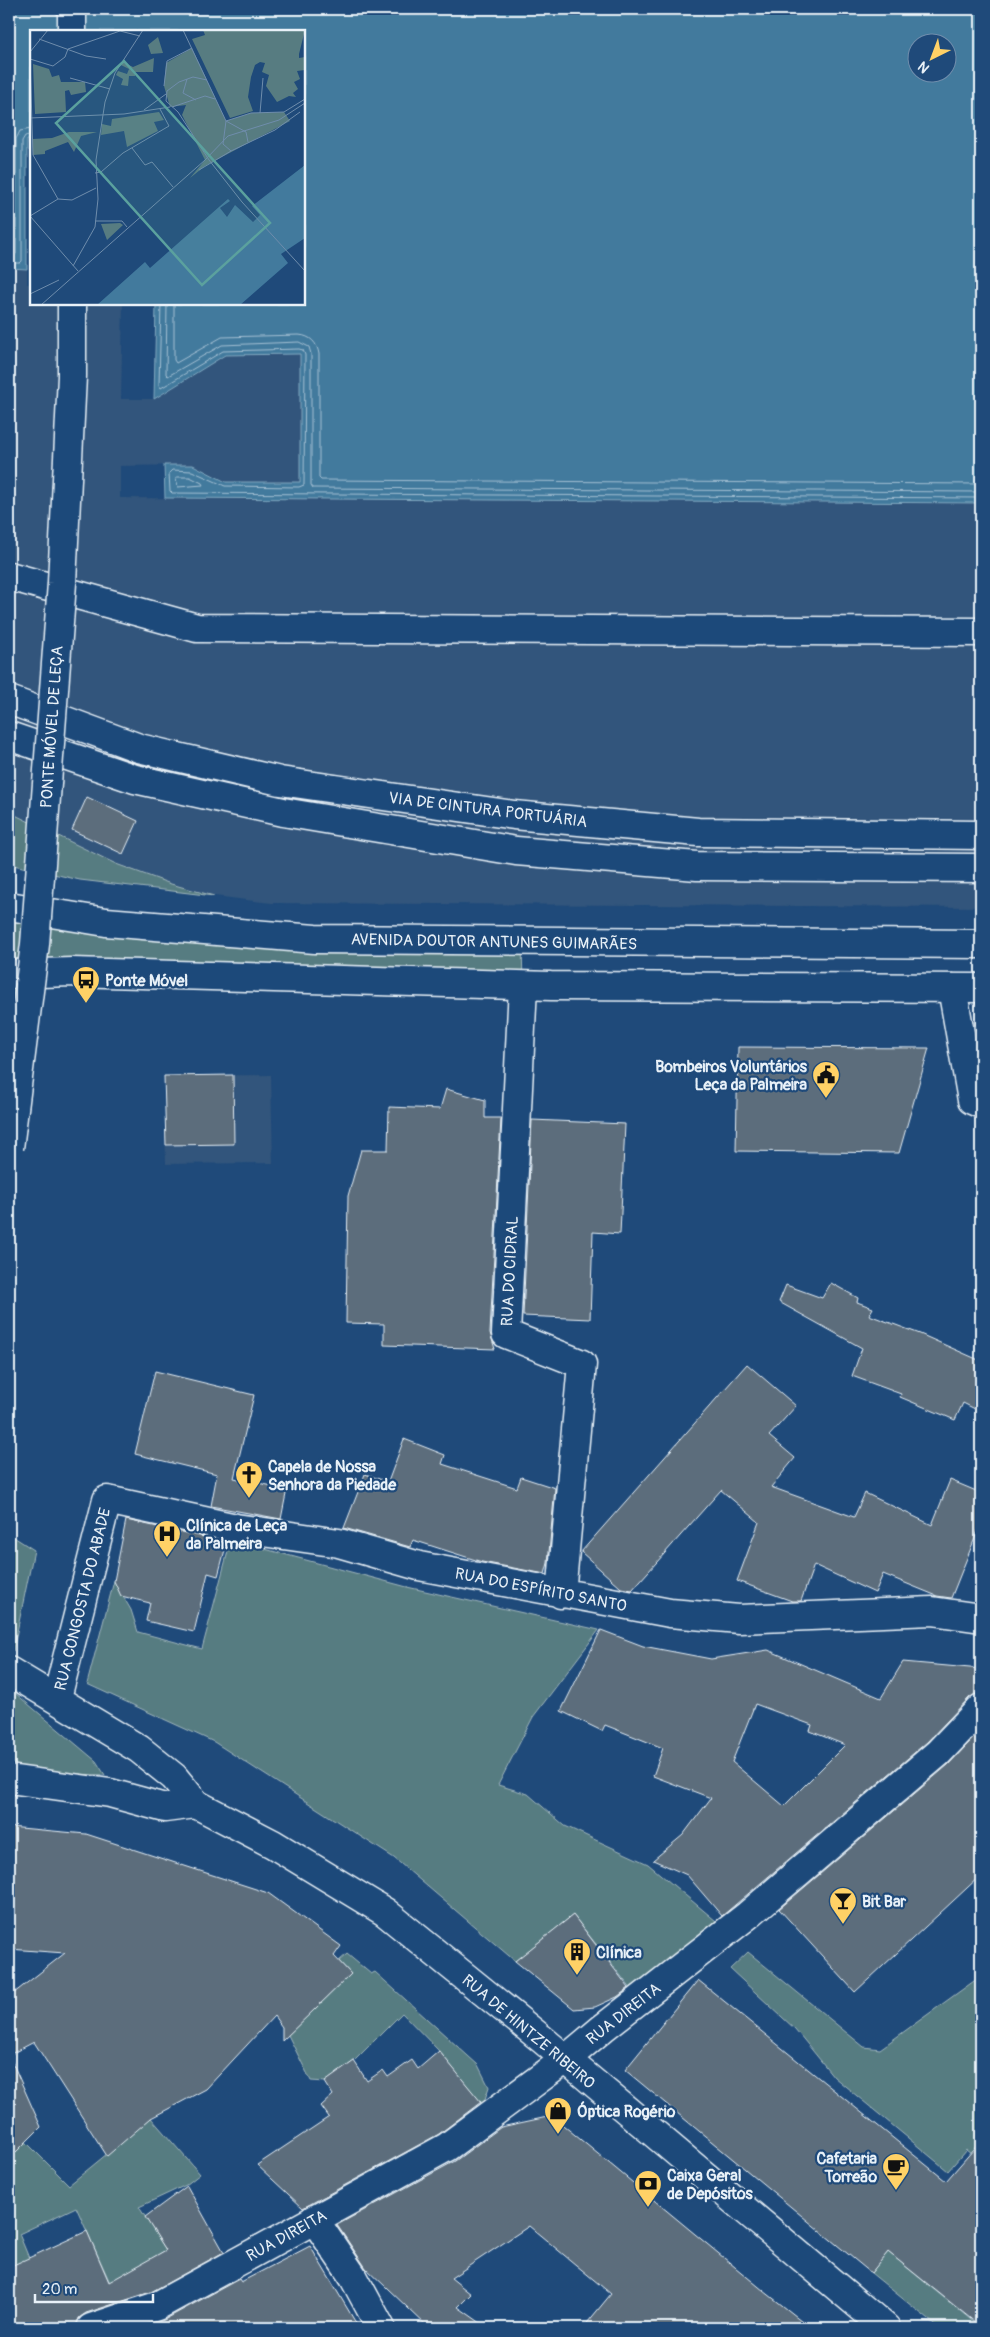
<svg xmlns="http://www.w3.org/2000/svg" width="990" height="2337" viewBox="0 0 990 2337" font-family="Pangolin,sans-serif">
	<style>
		.built { fill: #31547b }
		.green { fill: #577c81; stroke: #a0b6bc }
		.water { fill: #427a9d; stroke: #84aac1; fill-rule: evenodd }
		.lines { fill: none; stroke-linecap: round; stroke-linejoin: round }
		.shore { stroke: #a6c1d4; stroke-width: 1 }
		.building { fill: #5b6d7c; stroke: #e8f1f8; fill-rule: evenodd }
		.minor-casing { stroke: #e8f1f8; stroke-width: 31 }
		.major-casing { stroke: #e8f1f8; stroke-width: 31 }
		.minor { stroke: #1f4a7a; stroke-width: 28 }
		.major { stroke: #1f4a7a; stroke-width: 28 }
		.major-bridge-casing { stroke: #e8f1f8; stroke-width: 31; stroke-linecap: butt }
		.major-bridge { stroke: #1f4a7a; stroke-width: 28 }
		.labels { text-anchor: middle; stroke-width: 4.5; stroke-linejoin: round; paint-order: stroke }
		.street-label { font-size: 16px; fill: #e8f1f8; stroke: #1f4a7a }
		.poi-label { font-size: 16px; font-weight: bold; fill: #e8f1f8; stroke: #1f4a7a; text-anchor: start }
		.inset-road { fill: none; stroke: #6f8dac; stroke-width: 1 }
		.view { fill: #5ba19e; fill-opacity: 0.15; stroke: #5ba19e; stroke-width: 2.5 }
		.inset-edge { fill: none; stroke: #e8f1f8; stroke-width: 2.5 }
	</style>
	<rect width="100%" height="100%" fill="#1f4a7a"/>
	<filter id="ink" filterUnits="userSpaceOnUse"><feTurbulence type="fractalNoise" baseFrequency=".02" numOctaves="2"/><feDisplacementMap in="SourceGraphic" scale="10" xChannelSelector="R" yChannelSelector="G"/><feConvolveMatrix kernelMatrix="1 2 1 2 8 2 1 2 1" color-interpolation-filters="sRGB"/></filter>
	<g filter="url(#ink)">
		<path class="built" d="M9 267 27 269V284H31V304H123L121 399H154L225 355 300 354V482H226L193 465 120 466V498L981 503V907L271 903 214 896 171 884 116 864 9 812Z
			M271 1075 273 1163 166 1164 164 1076Z"/>
		<path class="green" d="M9 812 116 864 171 884 214 896 80 880 9 864Z
			M9 906 522 942 523 986 32 973 9 1150Z
			M9 1534 34 1550 13 1651 9 1648Z
			M231 1540 407 1587 599 1630 533 1717 498 1785 528 1794 565 1826 648 1864 716 1921 632 1990 573 1915 515 1961 394 1858 214 1742 87 1684 114 1581 131 1610 138 1632 202 1649Z
			M9 1688 96 1761 105 1775 46 1773 9 1768Z
			M748 1952 864 2047 880 2049 981 1976V2162L966 2150 948 2171 834 2077 795 2029 730 1969Z
			M347 1954 371 1974 375 1972 478 2065 489 2087 483 2105 439 2051 402 2013 354 2061 325 2082 311 2081 288 2035 351 1974 339 1961Z
			M151 2118 200 2174 186 2185 139 2207 166 2250 144 2263 167 2290 120 2305 76 2207 19 2234 58 2328H14L9 2314V2159L26 2142 69 2185Z
			M888 2252 981 2328H939L871 2273Z"/>
		<path class="water" d="M9 9H981V503L165 498 164 465H193L226 482H300V354L225 355 154 399 156 304H304V31H31V140H27V269L9 268ZM918 42H948V72H918Z"/>
		<g class="lines">
			<path class="shore" d="M9 257 16 254V139L20 131 31 129
				M9 263H20L22 261V141L25 136 31 135
				M161 304 159 385 161 388 223 351 299 349 303 350 305 355 304 485 299 487 225 486 192 471 172 470 169 473 170 491 172 493 981 498
				M167 304 166 374 168 376 222 345 299 342 309 347 311 354V485L313 488 981 492
				M174 304V360L176 363 222 337 299 335C311 336 317 343 319 354V478L321 480 981 484
				M178 477H190L202 483 203 485 178 487 176 479Z"/>
		</g>
		<path class="building" d="M87 797 138 821 123 854 72 830Z
			M738 1047 929 1048 899 1153 736 1151Z
			M233 1075 234 1144 166 1145 164 1076Z
			M446 1089 485 1100V1118H501L490 1333 495 1349 384 1345V1324L346 1323 348 1196 361 1150H388L389 1107 440 1109Z
			M532 1120 625 1124 620 1234 593 1232 590 1319 523 1316Z
			M831 1283 858 1298 857 1302 873 1308 869 1315 920 1334 981 1361V1412L963 1403 955 1420 900 1397 901 1394 852 1376 862 1348 779 1302 786 1285 822 1298Z
			M747 1364 796 1406 769 1436 795 1458 771 1487 854 1517 865 1493 932 1525 950 1480 981 1493V1523L951 1598 937 1596 883 1574 875 1593 814 1565 801 1601H792L737 1581 759 1522 721 1490 632 1590 621 1588 581 1552Z
			M155 1371 254 1395 234 1478 287 1489 281 1519 211 1506 217 1474 135 1454Z
			M404 1439 445 1455 442 1464 517 1488 521 1477 555 1488 548 1563 545 1574 482 1562 413 1540 410 1547 344 1528 365 1474 388 1482Z
			M126 1520 227 1542 218 1576 208 1573 194 1632 146 1621 150 1603 121 1596 114 1581Z
			M601 1630 643 1646 711 1659 768 1650 881 1698 903 1662 981 1669V1693L970 1697 927 1742 722 1916 687 1875 653 1860 683 1835 711 1798 653 1776 663 1748 605 1725 602 1731 561 1711ZM755 1704 812 1725 810 1731 845 1745 784 1806 732 1762Z
			M981 1730V1875L855 1992 779 1909 948 1765Z
			M9 1827 86 1834 268 1893 341 1946 334 1956 351 1974 282 2041V2027L274 2016 206 2089 151 2118 107 2156 34 2042 9 2055 41 2127 9 2159V1997L65 1953 9 1949Z
			M573 1915 629 1988 617 1997 595 2007 574 2009 515 1961Z
			M698 1980 946 2181 981 2141V2327L888 2252 871 2273 625 2070Z
			M439 2051 481 2102 439 2134 303 2208 257 2165 329 2117 321 2106 333 2095 325 2082 354 2061 367 2081 383 2070 388 2077 412 2060 418 2069Z
			M552 2116 764 2291 811 2328H583L611 2294 529 2226 451 2278 471 2294 458 2307 488 2328H429L366 2268 337 2225 455 2161 501 2127Z
			M187 2186 224 2252 151 2292 86 2313 79 2318 76 2328H9V2267L87 2231 109 2282 166 2250 145 2217Z
			M310 2246 359 2328H140L164 2320 239 2279 241 2282Z"/>
		<g class="lines">
			<defs>
				<path id="minor" d="M9 576 197 628 981 632
					M9 700 139 748 280 781 514 815 698 832 981 835
					M9 736 135 779 283 812 516 851 697 866 981 868
					M523 986 506 1334 582 1364 561 1594
					M952 988 972 1100 981 1104
					M9 1671 139 1749 174 1777 196 1804 273 1844 385 1912 543 2040 886 2328
					M57 1698 107 1500 236 1528 339 1543 419 1566 670 1613 739 1619 932 1611 981 1618
					M9 1779 110 1793 165 1808 196 1804
					M314 2219 354 2278 381 2328
					M91 2328 157 2306 447 2147 566 2059 603 2028 748 1915 938 1753 981 1708"/>
				<path id="major" d="M72 9V31
					M9 906 106 922 315 939 981 944
					M9 974 72 972 551 986 981 988"/>
			</defs>
			<use href="#minor" class="minor-casing"/>
			<use href="#major" class="major-casing"/>
			<use href="#minor" class="minor"/>
			<use href="#major" class="major"/>
			<defs>
				<path id="major-bridge" d="M9 1148 35 944 62 583 72 376V304"/>
			</defs>
			<use href="#major-bridge" class="major-bridge-casing"/>
			<use href="#major-bridge" class="major-bridge"/>
		</g>
	</g>
	<defs>
		<symbol id="bus-pin" viewBox="-11 -11 22 30"><path d="M0 17L-7.5 6A9.5 9.5 0 1 1 7.5 6Z" fill="#ffd166" stroke="#1f4a7a"/><path d="M-5-6H5V4H4V6H2V4H-2V6H-4V4H-5ZM-3.5-4V0h7V-4ZM-3.5 1.2v1.5H-2V1.2ZM2 1.2v1.5H3.5V1.2Z" fill="#111"/></symbol>
		<symbol id="civic-pin" viewBox="-11 -11 22 30"><path d="M0 17L-7.5 6A9.5 9.5 0 1 1 7.5 6Z" fill="#ffd166" stroke="#1f4a7a"/><path d="M-.6-6.5H3V-4.5H.6V-3L4-1V1h2V6H-6V1h2V-1L-.6-3ZM-1.2 2.5V6h2.4V2.5Z" fill="#111"/></symbol>
		<symbol id="church-pin" viewBox="-11 -11 22 30"><path d="M0 17L-7.5 6A9.5 9.5 0 1 1 7.5 6Z" fill="#ffd166" stroke="#1f4a7a"/><path d="M-1.2-6h2.4v3.5h3.3v2.4h-3.3V6h-2.4V-.1h-3.3v-2.4h3.3Z" fill="#111"/></symbol>
		<symbol id="hospital-pin" viewBox="-11 -11 22 30"><path d="M0 17L-7.5 6A9.5 9.5 0 1 1 7.5 6Z" fill="#ffd166" stroke="#1f4a7a"/><path d="M-5-5h3v3.5h4V-5h3V5h-3V1.5h-4V5h-3Z" fill="#111"/></symbol>
		<symbol id="bar-pin" viewBox="-11 -11 22 30"><path d="M0 17L-7.5 6A9.5 9.5 0 1 1 7.5 6Z" fill="#ffd166" stroke="#1f4a7a"/><path d="M-6-5H6L.8 .8V4.5H3.5V6h-7V4.5H-.8V.8Z" fill="#111"/></symbol>
		<symbol id="building-pin" viewBox="-11 -11 22 30"><path d="M0 17L-7.5 6A9.5 9.5 0 1 1 7.5 6Z" fill="#ffd166" stroke="#1f4a7a"/><path d="M-4-6H4V6H1V3H-1V6H-4ZM-2.5-4.3h1.7v1.8h-1.7ZM.8-4.3h1.7v1.8H.8ZM-2.5-1h1.7V.8h-1.7ZM.8-1h1.7V.8H.8Z" fill="#111"/></symbol>
		<symbol id="shop-pin" viewBox="-11 -11 22 30"><path d="M0 17L-7.5 6A9.5 9.5 0 1 1 7.5 6Z" fill="#ffd166" stroke="#1f4a7a"/><path d="M-5-2.5h2.3a2.7 3.5 0 0 1 5.4 0H5L5.5 6h-11ZM-1.5-2.5h3a1.5 2.3 0 0 0-3 0Z" fill="#111"/></symbol>
		<symbol id="cafe-pin" viewBox="-11 -11 22 30"><path d="M0 17L-7.5 6A9.5 9.5 0 1 1 7.5 6Z" fill="#ffd166" stroke="#1f4a7a"/><path d="M-5.5-4.5H6V0H3Q3 3.5 0 3.5H-2.5Q-5.5 3.5-5.5 0ZM3-3.2v2h1.7v-2ZM-6 4.5H4V6H-6Z" fill="#111"/></symbol>
		<symbol id="bank-pin" viewBox="-11 -11 22 30"><path d="M0 17L-7.5 6A9.5 9.5 0 1 1 7.5 6Z" fill="#ffd166" stroke="#1f4a7a"/><path d="M-6-4H6V4H-6ZM0-2.3a2.3 2.3 0 1 0 0 4.6a2.3 2.3 0 1 0 0-4.6Z" fill="#111"/></symbol>
	</defs>
	<g fill-rule="evenodd">
		<use href="#bus-pin" x="70" y="964" width="32" height="43"/>
		<use href="#civic-pin" x="810" y="1059" width="32" height="43"/>
		<use href="#church-pin" x="233" y="1459" width="32" height="43"/>
		<use href="#hospital-pin" x="151" y="1518" width="32" height="43"/>
		<use href="#bar-pin" x="827" y="1885" width="32" height="43"/>
		<use href="#building-pin" x="561" y="1936" width="32" height="43"/>
		<use href="#shop-pin" x="542" y="2095" width="32" height="43"/>
		<use href="#cafe-pin" x="880" y="2151" width="32" height="43"/>
		<use href="#bank-pin" x="632" y="2168" width="32" height="43"/>
	</g>
	<g class="labels">
		<g class="street-label">
			<text transform="translate(51 727) rotate(-86)" y="6">PONTE MÓVEL DE LEÇA</text>
			<text transform="translate(488 809) rotate(7)" y="6">VIA DE CINTURA PORTUÁRIA</text>
			<text transform="translate(494 941) rotate(1)" y="6">AVENIDA DOUTOR ANTUNES GUIMARÃES</text>
			<text transform="translate(509 1271) rotate(-87)" y="6">RUA DO CIDRAL</text>
			<text transform="translate(541 1589) rotate(11)" y="6">RUA DO ESPÍRITO SANTO</text>
			<text transform="translate(82 1599) rotate(-76)" y="6">RUA CONGOSTA DO ABADE</text>
			<text transform="translate(623 2013) rotate(-38)" y="6">RUA DIREITA</text>
			<text transform="translate(529 2031) rotate(40)" y="6">RUA DE HINTZE RIBEIRO</text>
			<text transform="translate(286 2235) rotate(-29)" y="6">RUA DIREITA</text>
		</g>
		<g class="poi-label">
			<text x="105" y="986">Ponte Móvel</text>
			<text x="807" y="1072" text-anchor="end">Bombeiros Voluntários<tspan x="807" dy="18">Leça da Palmeira</tspan></text>
			<text x="268" y="1472">Capela de Nossa<tspan x="268" dy="18">Senhora da Piedade</tspan></text>
			<text x="186" y="1531">Clínica de Leça<tspan x="186" dy="18">da Palmeira</tspan></text>
			<text x="862" y="1907">Bit Bar</text>
			<text x="596" y="1958">Clínica</text>
			<text x="577" y="2117">Óptica Rogério</text>
			<text x="877" y="2164" text-anchor="end">Cafetaria<tspan x="877" dy="18">Torreão</tspan></text>
			<text x="667" y="2181">Caixa Geral<tspan x="667" dy="18">de Depósitos</tspan></text>
		</g>
	</g>
	<g transform="translate(30 30)">
		<rect width="275" height="275" fill="#1f4a7a"/>
		<path d="M173 0H275L269 24V28L275 27V40L267 41 270 49 264 52 268 59 263 63 266 67 259 66 247 72 236 56 239 45 232 42 235 33 230 32 225 35 221 47 218 67 223 81 200 88 162 9 175 5ZM128 7 133 23 121 24 118 15ZM162 18 196 91 221 83 254 82 260 91 175 136 160 148 175 130 152 85 156 75 140 77 134 56 136 33ZM124 28 123 42H105V46H99L98 56 91 55 93 49 86 45 88 41 97 44 99 39 91 35 93 32 103 37ZM3 34 19 39 22 47 29 45 31 52H55L56 62 41 65 39 60 35 61 36 82 5 84ZM129 82 134 90 124 92 128 101 97 117 94 101 71 105 72 94 81 96 82 89ZM39 102H67L51 106 44 122 38 112 15 121V124L3 125 2 109 22 108ZM90 193 93 195 77 210 71 194Z" fill="#577c81"/>
		<path d="M275 135V208L251 224 258 233 210 275H67L115 232 120 238 198 169 200 171 190 178 197 187 205 175 223 192 230 185 222 176Z" fill="#427a9d"/>
		<path class="inset-road" d="M153 0 196 91 193 114 201 121M9 9 56 26 76 29M0 22 18 0M0 29 3 125 28 169M0 29 23 36 35 27 38 19 90 1 110 6M40 48 80 59M157 49 153 63 166 70M177 50 163 47 149 52 137 61 136 71 148 82 179 130 212 172 275 241M134 56 137 31 162 18M142 77 175 66 185 69M114 80 136 64M230 83 233 48M0 88 94 84 140 77M196 91 221 83 254 82 275 69M196 91 216 102 218 112M102 118 115 135 122 132 143 157M169 140 201 121 245 100 270 82M65 143 71 142 93 123 139 96 130 79M0 186 28 169 42 170 66 158M0 186 48 241M65 191H92L97 197M43 236 65 197 68 169 66 130 75 72 85 43 113 0M0 264 29 250M11 275 175 130 198 106 249 90 275 73"/>
		<path class="view" d="M94 31 240 193 172 255 26 93Z"/>
		<rect width="275" height="275" class="inset-edge"/>
	</g>
	<rect width="990" height="2337" fill="none" stroke="#1f4a7a" stroke-width="30"/>
	<rect x="15" y="15" width="960" height="2307" fill="none" stroke="#e8f1f8" stroke-width="2" filter="url(#ink)"/>
	<g transform="translate(932 58) rotate(222)"><circle r="24" fill="#1f4a7a" stroke="#6f8dac"/>
	<path d="M0-4L9 19L0 12L-9 19Z" fill="#ffd166"/>
	<text y="-8" font-size="14" font-weight="bold" text-anchor="middle" fill="#e8f1f8">N</text>
	</g>
	<path d="M35 2294v8h118v-8" fill="none" stroke="#e8f1f8" stroke-width="2.5"/>
	<text x="42" y="2294" font-size="15" fill="#e8f1f8" stroke="#1f4a7a" stroke-width="4" paint-order="stroke">20 m</text>
</svg>
